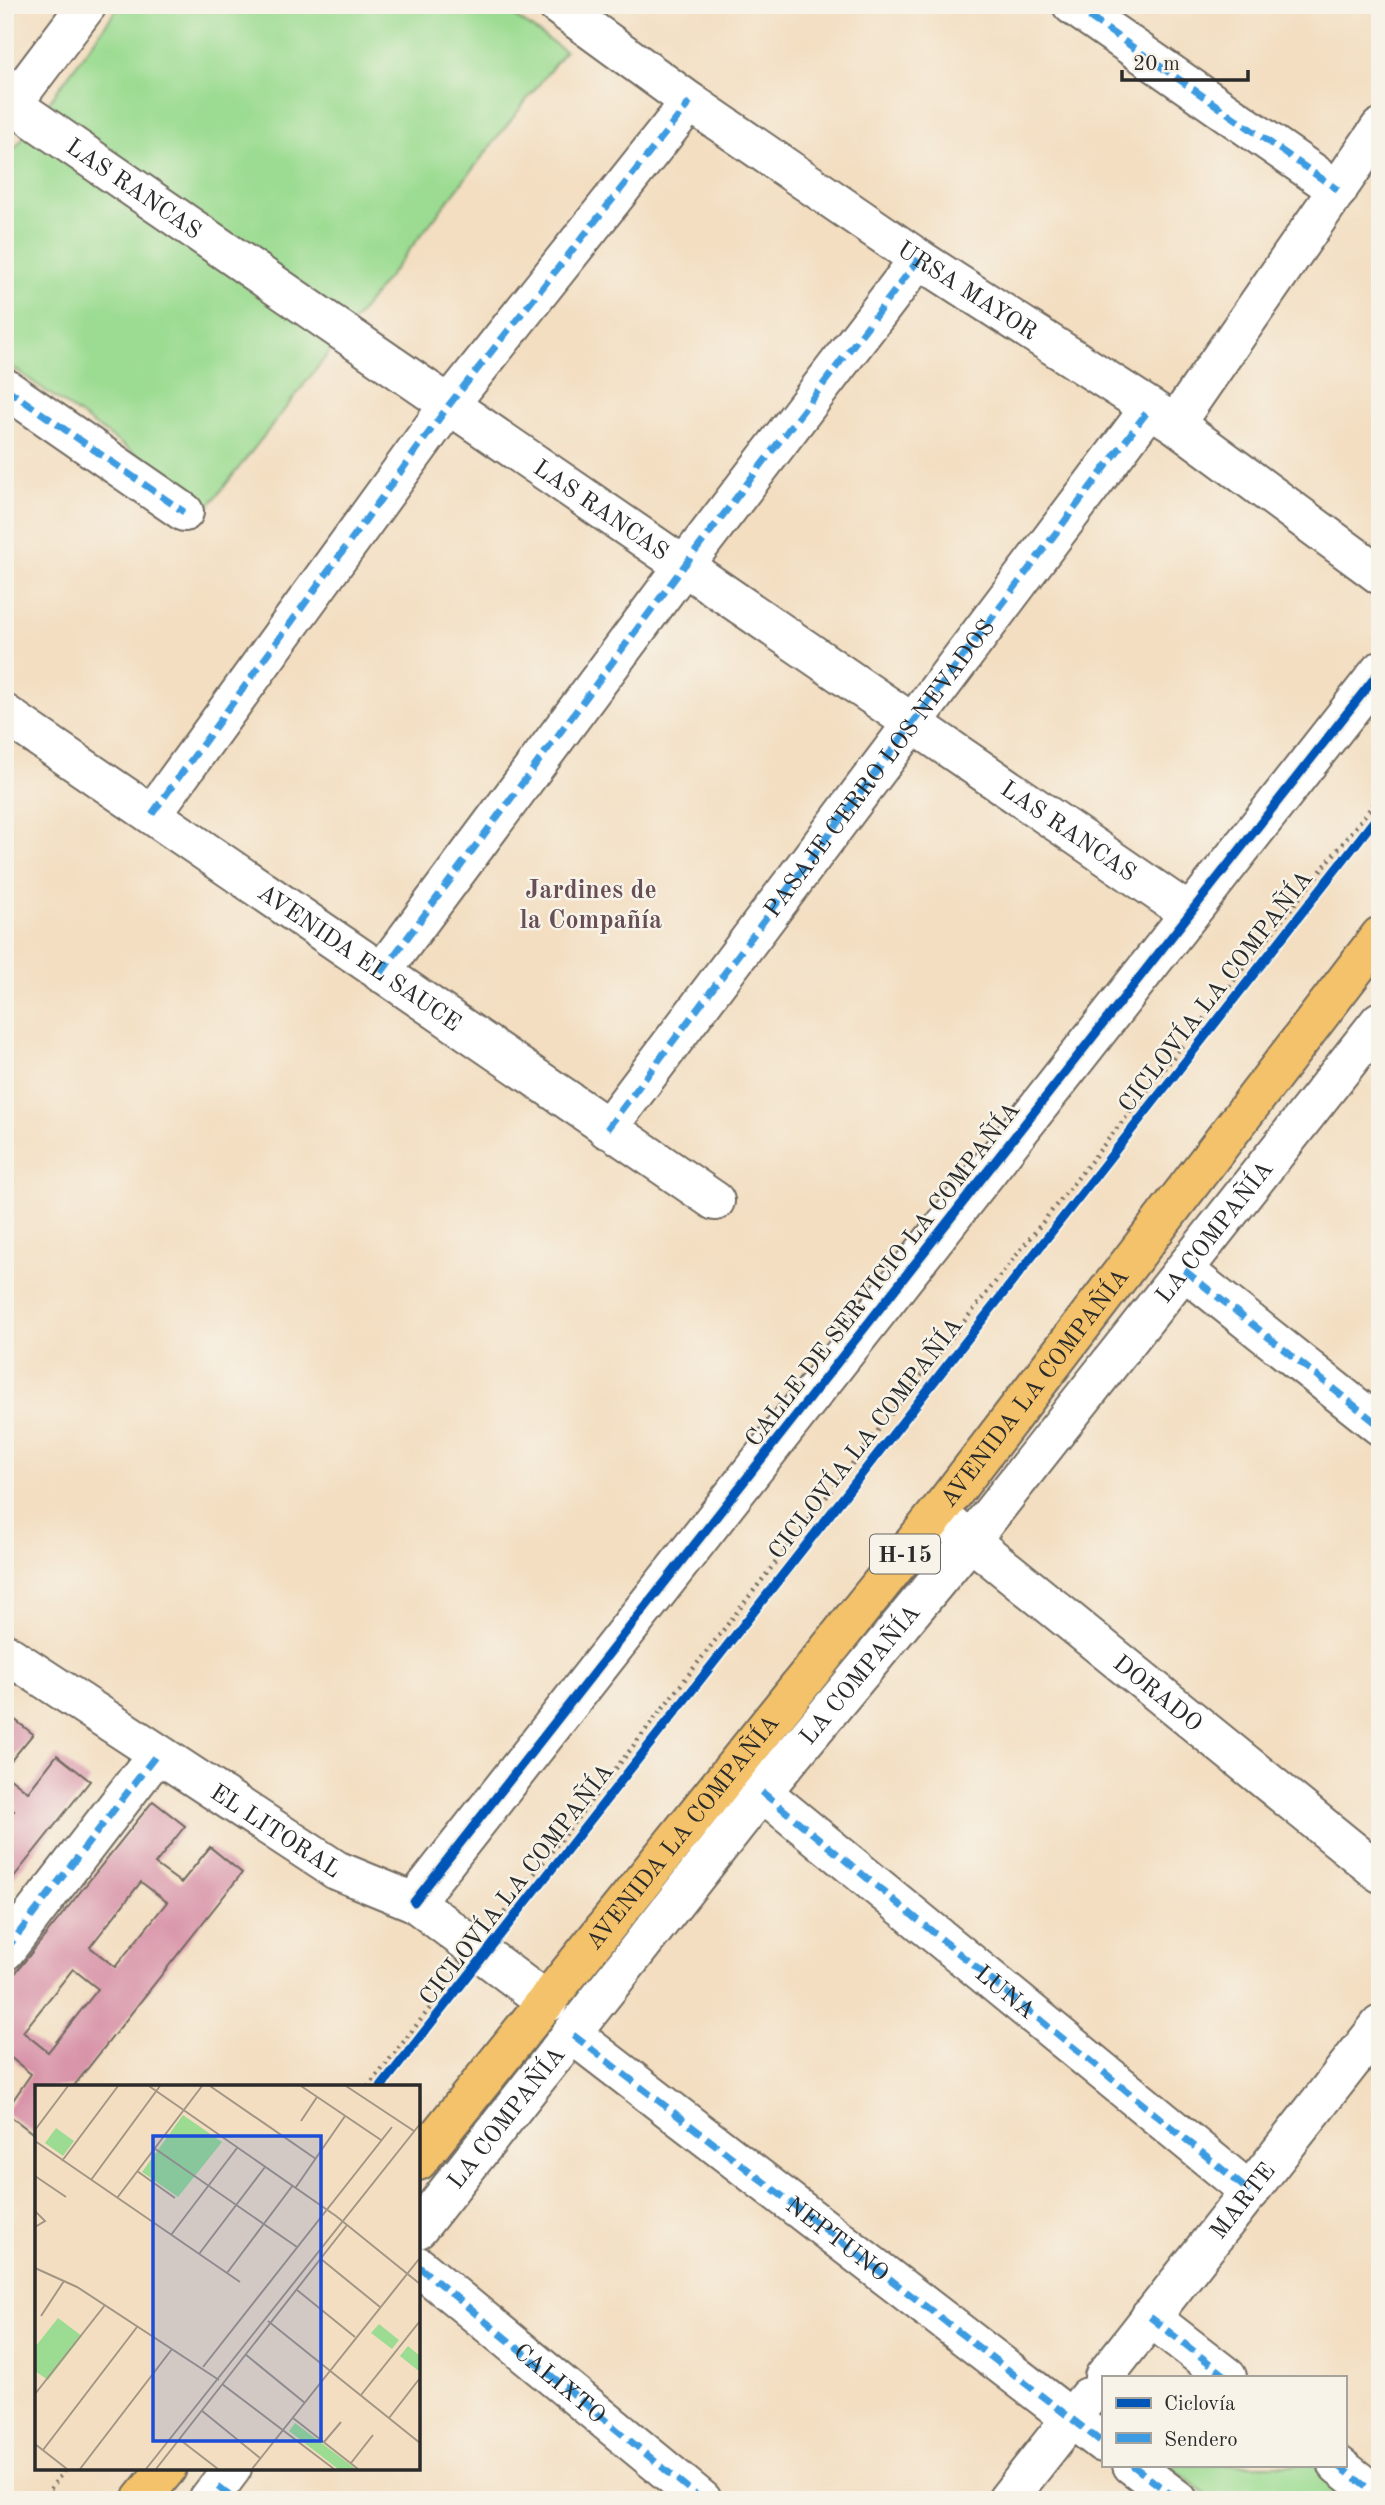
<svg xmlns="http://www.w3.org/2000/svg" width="1385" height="2505" viewBox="0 0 1385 2505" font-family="'Old Standard TT',serif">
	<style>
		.green { fill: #9cdc92; stroke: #64845e; stroke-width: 2 }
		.building { fill: #d893a8; fill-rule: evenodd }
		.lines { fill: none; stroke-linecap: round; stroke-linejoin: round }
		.minor-casing { stroke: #716a60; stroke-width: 42 }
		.major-casing { stroke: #716a60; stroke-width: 42 }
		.path { stroke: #716a60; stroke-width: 4.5; stroke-dasharray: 2 5; stroke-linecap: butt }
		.minor { stroke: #fff; stroke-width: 38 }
		.major { stroke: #f3c26a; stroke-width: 38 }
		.quiet { stroke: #3d9ce1; stroke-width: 7; stroke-dasharray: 14 7; stroke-linecap: butt }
		.cycleway-casing { stroke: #f7f3e8; stroke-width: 13 }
		.cycleway { stroke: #0057b8; stroke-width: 9 }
		.labels { text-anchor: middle; stroke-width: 5; stroke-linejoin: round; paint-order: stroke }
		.shield { fill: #f7f3e8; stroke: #686764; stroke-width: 2 }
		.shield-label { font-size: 23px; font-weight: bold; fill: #2b2b2b }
		.street-label { font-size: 24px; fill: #2b2b2b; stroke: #f7f3e8 }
		.neighbourhood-label { font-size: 26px; font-weight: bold; fill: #684f57; stroke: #f7f3e8 }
		.inset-road { fill: none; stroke: #a39685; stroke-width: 2 }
		.view { fill: #1d4ed8; fill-opacity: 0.15; stroke: #1d4ed8; stroke-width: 3.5 }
		.inset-edge { fill: none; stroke: #2b2b2b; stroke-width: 3.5 }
	</style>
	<rect width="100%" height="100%" fill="#f7f3e8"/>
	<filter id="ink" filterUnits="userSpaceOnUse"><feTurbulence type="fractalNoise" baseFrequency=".0143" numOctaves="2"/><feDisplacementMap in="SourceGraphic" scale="14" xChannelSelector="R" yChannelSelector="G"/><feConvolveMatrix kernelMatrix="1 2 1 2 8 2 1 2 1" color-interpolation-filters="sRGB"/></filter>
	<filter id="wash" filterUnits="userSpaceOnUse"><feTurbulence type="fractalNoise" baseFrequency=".00686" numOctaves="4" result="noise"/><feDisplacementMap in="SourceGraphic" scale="28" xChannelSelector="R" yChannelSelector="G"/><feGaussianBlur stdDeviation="1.57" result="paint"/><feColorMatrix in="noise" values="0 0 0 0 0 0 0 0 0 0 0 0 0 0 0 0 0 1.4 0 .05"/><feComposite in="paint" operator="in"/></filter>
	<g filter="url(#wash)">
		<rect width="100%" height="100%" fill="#f3dec1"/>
		<path class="green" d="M120 5H498L565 51 209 506 5 362V162Z
			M1168 2465H1313L1358 2500H1213Z"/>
		<g id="blocks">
			<path class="building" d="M5 1712 33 1734 5 1768Z
				M57 1755 90 1781 5 1888V1821L14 1811 5 1804V1774L28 1792Z
				M153 1801 185 1826 155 1864 181 1883 210 1847 242 1873 73 2087H37L35 2135 5 2112 31 2074 5 2053V1986ZM141 1882 167 1902 115 1967 90 1947ZM73 1969 98 1989 48 2052 23 2032Z"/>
		</g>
	</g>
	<g filter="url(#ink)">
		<use href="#blocks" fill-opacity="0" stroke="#716a60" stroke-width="2"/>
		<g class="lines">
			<defs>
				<g id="minor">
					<path id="s1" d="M557 5 690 102 919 259 1175 424 1380 575"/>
					<path d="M1072 5 1338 190"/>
					<path id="s2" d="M13 105 1189 913"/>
					<path d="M5 114 87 5"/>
					<path d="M5 388 184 512"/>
					<path d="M1175 424 1380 128"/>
					<path id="s3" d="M5 714 715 1201"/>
					<path d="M152 814 449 405 690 102"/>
					<path d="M381 973 684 566 919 259"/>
					<path id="s4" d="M607 1129 1150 408"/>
					<path d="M1184 1270 1380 1426"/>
					<path id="s5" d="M950 1524 1380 1873"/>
					<path id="s6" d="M5 1653 336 1870 414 1902 548 2003"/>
					<path id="s7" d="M762 1792 1250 2192"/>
					<path d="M414 1902 1380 671"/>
					<path d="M5 1951 157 1754"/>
					<path d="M573 2035 1103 2443"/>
					<path id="s8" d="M418 2229 762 1792 970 1541 1380 1021"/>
					<path id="s9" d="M418 2266 702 2500"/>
					<path d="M1150 2317 1227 2377"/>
					<path id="s10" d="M1104 2377 1380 2025"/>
					<path d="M1132 2465 1178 2500"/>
					<path d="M1338 2465 1380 2498"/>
					<path d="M208 2500 232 2468"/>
					<path d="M1007 2500 1088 2397"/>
				</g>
				<g id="major">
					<path id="s11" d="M418 2161 938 1513 1380 936"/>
					<path d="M141 2500 167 2468"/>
				</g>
			</defs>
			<use href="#minor" class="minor-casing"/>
			<use href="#major" class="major-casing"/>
			<path class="path" d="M500 1918 879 1429 1380 796
				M368 2087 452 1980
				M42 2500 66 2468"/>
			<use href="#minor" class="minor"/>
			<use href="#major" class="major"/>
			<g class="quiet">
				<path d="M1072 5 1338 190"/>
				<path d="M5 388 184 512"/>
				<path d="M152 814 449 405 690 102"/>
				<path d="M381 973 684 566 919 259"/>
				<path d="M607 1129 1150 408"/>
				<path d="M1184 1270 1380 1426"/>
				<path d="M762 1792 1250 2192"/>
				<path d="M5 1951 157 1754"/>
				<path id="s12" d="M573 2035 1103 2443"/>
				<path d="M418 2266 702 2500"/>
				<path d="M1150 2317 1227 2377"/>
				<path d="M1132 2465 1178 2500"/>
				<path d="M1338 2465 1380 2498"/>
				<path d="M218 2487 235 2500"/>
			</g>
			<defs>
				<path id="cycleway" d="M414 1902 1380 671
					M381 2087 1380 813"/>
			</defs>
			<use href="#cycleway" class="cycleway-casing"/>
			<use href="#cycleway" class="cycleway"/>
		</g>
	</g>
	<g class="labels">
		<rect class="shield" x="870" y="1534.5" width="70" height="39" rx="5"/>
		<g class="shield-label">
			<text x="905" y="1562">H-15</text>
		</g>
		<g class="street-label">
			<text dy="8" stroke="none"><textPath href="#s2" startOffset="147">LAS RANCAS</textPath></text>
			<text dy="8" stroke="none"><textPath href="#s1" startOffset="500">URSA MAYOR</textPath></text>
			<text dy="8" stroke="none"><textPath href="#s2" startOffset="714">LAS RANCAS</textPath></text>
			<text dy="8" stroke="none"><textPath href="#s4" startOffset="452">PASAJE CERRO LOS NEVADOS</textPath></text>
			<text dy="8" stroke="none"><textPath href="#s2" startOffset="1281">LAS RANCAS</textPath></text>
			<text dy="8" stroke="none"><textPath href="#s3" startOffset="430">AVENIDA EL SAUCE</textPath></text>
			<text transform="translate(1215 991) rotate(-52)" y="8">CICLOVÍA LA COMPAÑÍA</text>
			<text dy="8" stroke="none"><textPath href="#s8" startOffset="1276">LA COMPAÑÍA</textPath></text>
			<text transform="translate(882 1274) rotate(-52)" y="8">CALLE DE SERVICIO LA COMPAÑÍA</text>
			<text dy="8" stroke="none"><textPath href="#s11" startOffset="989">AVENIDA LA COMPAÑÍA</textPath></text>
			<text transform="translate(865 1438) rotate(-52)" y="8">CICLOVÍA LA COMPAÑÍA</text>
			<text dy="8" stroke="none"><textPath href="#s8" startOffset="709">LA COMPAÑÍA</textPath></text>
			<text dy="8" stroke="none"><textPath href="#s5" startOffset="268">DORADO</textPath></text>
			<text dy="8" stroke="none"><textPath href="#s6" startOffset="324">EL LITORAL</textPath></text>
			<text dy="8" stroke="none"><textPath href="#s11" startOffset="422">AVENIDA LA COMPAÑÍA</textPath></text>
			<text transform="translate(516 1884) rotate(-52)" y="8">CICLOVÍA LA COMPAÑÍA</text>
			<text dy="8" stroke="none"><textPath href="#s7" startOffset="315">LUNA</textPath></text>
			<text dy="8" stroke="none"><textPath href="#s8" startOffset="142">LA COMPAÑÍA</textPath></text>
			<text dy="8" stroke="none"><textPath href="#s10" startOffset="224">MARTE</textPath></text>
			<text dy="8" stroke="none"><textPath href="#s12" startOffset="334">NEPTUNO</textPath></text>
			<text dy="8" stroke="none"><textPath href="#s9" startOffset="184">CALIXTO</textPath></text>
		</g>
		<g class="neighbourhood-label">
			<text x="591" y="898">Jardines de<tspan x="591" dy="30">la Compañía</tspan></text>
		</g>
	</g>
	<g transform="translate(35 2085)">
		<rect width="385" height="385" fill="#f3dec1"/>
		<path d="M148 30 187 57 143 112 107 87ZM21 43 39 56 28 71 10 58ZM23 233 47 251 13 295 0 286V262ZM344 239 364 255 357 264 336 248ZM373 261 385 271V287L365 271ZM260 338 321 384H303L254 346Z" fill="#9cdc92"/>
		<path class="inset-road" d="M114 1 301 131 385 199M175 1 281 74M266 1 346 55M311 1 379 46M266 36 282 12M0 45 33 1M0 56 205 197M119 63 262 162M27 76 83 1M102 86 140 113M0 91 31 112M56 95 125 1M261 102 310 31M82 113 167 1M0 126 10 136 0 142M136 150 202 63M164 169 230 82M286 174 345 222M0 183 42 202 184 295M192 188 258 100M262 205 320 252M6 231 29 196M233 236 385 358M210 269 270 318M168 282 357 42M187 299 299 384M0 309 70 220M326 310 385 236M166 325 225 373M258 333 323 384M354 333 385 293M144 354 183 384M289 357 306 337M0 359 32 384M8 365 102 242M316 378 338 350M45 384 137 264M111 384 385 39M121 384 312 140M217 384 384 174"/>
		<path class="view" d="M118 51H286V356H118Z"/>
		<rect width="385" height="385" class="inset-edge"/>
	</g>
	<rect width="1385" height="2505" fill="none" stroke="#f7f3e8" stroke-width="28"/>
	<rect x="1102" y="2376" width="245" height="91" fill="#f7f3e8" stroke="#a5a39c" stroke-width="2"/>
	<rect x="1116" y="2398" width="35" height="10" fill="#0057b8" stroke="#a5a39c" stroke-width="2"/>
	<text x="1164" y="2410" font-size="21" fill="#2b2b2b">Ciclovía</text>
	<rect x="1116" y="2433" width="35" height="10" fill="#3d9ce1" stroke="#a5a39c" stroke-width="2"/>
	<text x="1164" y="2446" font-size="21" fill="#2b2b2b">Sendero</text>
	<path d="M1122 70v10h126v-10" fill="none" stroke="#2b2b2b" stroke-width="3.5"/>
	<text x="1133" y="70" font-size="21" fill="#2b2b2b" stroke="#f7f3e8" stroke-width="5" paint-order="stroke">20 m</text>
</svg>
